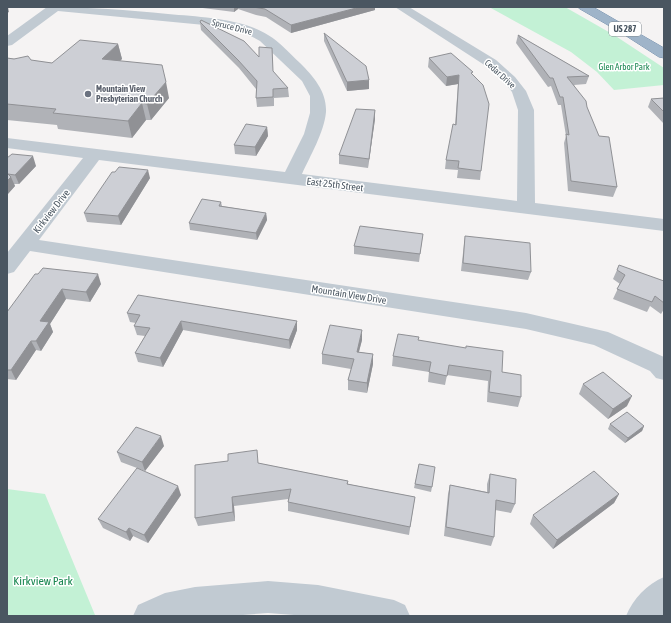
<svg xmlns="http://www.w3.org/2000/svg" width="671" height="623" viewBox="0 0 671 623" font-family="'Asap Condensed',sans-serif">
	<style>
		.green { fill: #c3f1d5 }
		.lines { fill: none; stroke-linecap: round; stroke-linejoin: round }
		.trunk-casing { stroke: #7690ad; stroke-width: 1 }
		.minor { fill: #c1cad2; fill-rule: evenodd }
		.trunk { fill: #9fb4c9; fill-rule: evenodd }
		.wall { fill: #b0b2b7 }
		.shaded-wall { fill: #909195 }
		.building { fill: #cdcfd5; stroke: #909195 }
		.worship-dot { fill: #6b7280; stroke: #fff; stroke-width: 1.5 }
		.labels { text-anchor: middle; stroke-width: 3; stroke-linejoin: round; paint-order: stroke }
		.far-street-label { font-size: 9px; fill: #4a5661; stroke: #fff }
		.shield { fill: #fff; stroke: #808990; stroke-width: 1 }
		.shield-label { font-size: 9px; font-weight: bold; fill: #4a5661 }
		.far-park-label { font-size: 9px; fill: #17864f; stroke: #fff }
		.far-worship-label { font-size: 9px; font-weight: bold; fill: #5b616d; stroke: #fff; text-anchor: start }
		.street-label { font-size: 10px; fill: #4a5661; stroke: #fff }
		.near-park-label { font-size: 12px; fill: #17864f; stroke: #fff }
	</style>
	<rect width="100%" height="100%" fill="#f5f3f3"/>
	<path class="green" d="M489 7H565L614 35 664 68V85L614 90 597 72 571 52Z
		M7 489 45 494 95 615 7 616Z"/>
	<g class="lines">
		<defs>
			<path id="trunk" d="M578 7H593L664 48V58L659 57 620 32 580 9Z"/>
		</defs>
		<use href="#trunk" class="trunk-casing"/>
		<path class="minor" d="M47 7C88 7 128 10 168 14 200 17 241 18 268 35 280 42 290 54 300 63 314 77 327 92 326 112 324 133 310 156 302 174L517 201 518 110 512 92 505 83 486 66 395 7H409L496 60 515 77 526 91 534 110 535 203 664 219V231L99 160 39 240 526 313 608 332 664 357V380L656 378 650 371 594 345 526 329 30 251 14 272 7 274V253L83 158 7 148V138L285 172 304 134 310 113V96L302 81 260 41 245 33 215 26 58 11 12 45 7 46V36Z
			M664 577V616H626C633 599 647 584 664 577Z
			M268 581 318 585 394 600 405 605 410 616H307L268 613 230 616H133L138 605 165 593 195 587Z"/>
		<use href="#trunk" class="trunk"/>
	</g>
	<path class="wall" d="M195 7H375V10L291 33 266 17 256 15 238 9 234 12Z
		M200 22 259 57 272 48 273 72 288 88 289 97 274 98V106L257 107 256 98V89L239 68 201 30Z
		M324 33 369 89 347 91 324 41Z
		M518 35 589 76 586 84 574 85 587 107 617 187 613 197 568 191 564 143 566 136 561 105H558L551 86 548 87 516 43Z
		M118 44 122 59 120 60 169 98 151 120H146L132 138 58 129 57 125 7 120V58L52 63Z
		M429 58 473 75 481 171 480 180 457 178 458 170 445 169 446 160 455 125 458 84 446 86 428 67Z
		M664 98V124L648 107 651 99Z
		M375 110V119L368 168 339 164V155Z
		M267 127 268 136 256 156 235 154 234 145Z
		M7 158 36 166 19 184H14L15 186 7 195Z
		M115 172 150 178 121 225 87 222 84 213Z
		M221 202 222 206 266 213 267 220 257 240 190 230 189 223Z
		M423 234 419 262 354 254V246Z
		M465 236 531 272 528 280 461 271 464 244Z
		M617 270 664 281V309L661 314 650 306 647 312 613 299 620 284 613 279Z
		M38 274 101 284 90 302 66 299 50 324 53 332 41 351 36 350 16 380 7 379V312Z
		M127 313 297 321V330L290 349 183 330 163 367 138 362 135 353 145 336 137 335 134 326 136 323 130 322Z
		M362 340 359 352 373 354V364L367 393 348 390V380L351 369 322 364V354Z
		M418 340 502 372 521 397 518 407 487 402 488 381 447 375 445 385 428 382 429 372 392 366 393 356Z
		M583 384 627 406 608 419 579 394Z
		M610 424 644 426 642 431 625 443 608 429Z
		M164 446 145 471 121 462 117 452Z
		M258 459V463L348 481V484L415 497 409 535 288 511V499L234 506 235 521 198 526 195 518Z
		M419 464 432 487 431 492 414 488Z
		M490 474 515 504 511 513 495 510 494 537 491 546 444 536 448 494 450 485 487 492V484Z
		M619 494 614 503 553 549 530 524 533 515Z
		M181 495 148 543 133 536 130 541 103 528 98 519Z"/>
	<path class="shaded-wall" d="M7 7H8L9 12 7 13Z
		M234 7H238V9L234 12Z
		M360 7H375V10L291 33V25Z
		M118 44 122 59 106 74 102 59Z
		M459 75 458 84 446 86 447 77Z
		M369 80V89L347 91V82Z
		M166 82 169 98 151 120 147 104Z
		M142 103 146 120 132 138 128 121Z
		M375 110V119L368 168 369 159Z
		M267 127 268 136 256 156 255 147Z
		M33 156 36 166 19 184 15 175Z
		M148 170 150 178 121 225 118 216Z
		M11 177 15 186 7 195V181Z
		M266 213 267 220 257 240 256 233Z
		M98 274 101 284 90 302 86 292Z
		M62 289 66 299 50 324 53 332 41 351 36 341 40 321Z
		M181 321 183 330 163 367 160 358Z
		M297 321V330L290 349 289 340Z
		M362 330V340L356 362 357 352Z
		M31 341 36 350 16 380 11 370Z
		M373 354V364L367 393V383Z
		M632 396 627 406 608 419 613 409Z
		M644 426 642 431 625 443 628 438Z
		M161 436 164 446 145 471 142 462Z
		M178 486 181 495 148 543 144 535Z
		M619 494 614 503 553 549 557 540Z
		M232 497 234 506 235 521 233 512Z
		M129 528 133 536 130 541 126 532Z"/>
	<path class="building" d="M253 7H360L291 25 265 9Z
		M201 20 244 41 259 57V47L272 48 273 71 288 88 273 89V97L256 98 257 81 238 60 200 22Z
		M324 33 366 66 369 80 347 82Z
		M518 35 589 76 567 77 586 101 587 107 599 136 609 137 617 187 571 181 566 134 569 135 563 97H560L553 78H550Z
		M80 40 118 44 102 59 162 65 166 82 147 104 142 103 128 121 53 113 56 109 7 104V58L14 59 28 56 31 60 52 63Z
		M451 53 473 72 471 73 483 85 489 104 481 171 458 168 459 161 446 160 453 124 456 125 459 75 447 77 429 58Z
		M664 98V112L651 99Z
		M356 109 375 110 369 159 339 155Z
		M246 124 267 127 255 147 234 145Z
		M12 154 33 156 15 175 8 174 11 177 7 181V158Z
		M119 167 148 170 118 216 84 213 112 172H115Z
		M202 199 221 202 219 206 266 213 256 233 189 223Z
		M360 226 423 234 420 254 354 246Z
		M465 236 530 243 531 272 463 263Z
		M619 265 664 281V303L655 296 652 302 617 289 625 275 617 270Z
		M43 268 98 274 86 292 62 289 40 321 49 322 36 341H31L11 370H7V312L35 274H38Z
		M138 295 297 321 289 340 181 321 160 358 135 353 150 328 134 326 140 315 127 313Z
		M330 325 362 330 357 352 373 354 367 383 348 380 354 359 322 354Z
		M398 334 419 337 418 340 466 348V346L503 351 502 372 521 375V397L489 392 491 371 449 365 447 376 429 372 431 362 393 356Z
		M603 372 632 396 613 409 583 384Z
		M627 412 644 426 628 438 610 424Z
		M136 427 161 436 142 462 117 452Z
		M257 450 258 463 348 481 347 484 415 497 410 527 288 502 291 489 232 497 233 512 195 518V465L228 461V454Z
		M419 464 435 467 432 487 415 484Z
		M137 468 178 486 144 535 129 528 126 532 98 519Z
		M594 471 619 494 557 540 533 515Z
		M490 474 516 479 515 504 496 500 494 537 446 527 450 485 489 493Z"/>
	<circle class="worship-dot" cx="88" cy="94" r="4"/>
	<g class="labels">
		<g class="far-street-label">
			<text transform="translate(232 27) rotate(14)" y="3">Spruce Drive</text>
			<text transform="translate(500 74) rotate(42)" y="3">Cedar Drive</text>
		</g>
		<rect class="shield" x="609" y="22" width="32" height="14" rx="3"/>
		<g class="shield-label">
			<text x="625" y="32">US 287</text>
		</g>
		<g class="far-park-label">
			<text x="624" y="70">Glen Arbor Park</text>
		</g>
		<g class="far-worship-label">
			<text x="96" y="92">Mountain View<tspan x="96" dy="10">Presbyterian Church</tspan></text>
		</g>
		<g class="street-label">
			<text transform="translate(335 184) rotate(7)" y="4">East 25th Street</text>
			<text transform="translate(51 211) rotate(-52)" y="4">Kirkview Drive</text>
			<text transform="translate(349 294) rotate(9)" y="4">Mountain View Drive</text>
		</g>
		<g class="near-park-label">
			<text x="43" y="585">Kirkview Park</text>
		</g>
	</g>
	<rect width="671" height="623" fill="none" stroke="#4a5661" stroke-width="16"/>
</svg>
